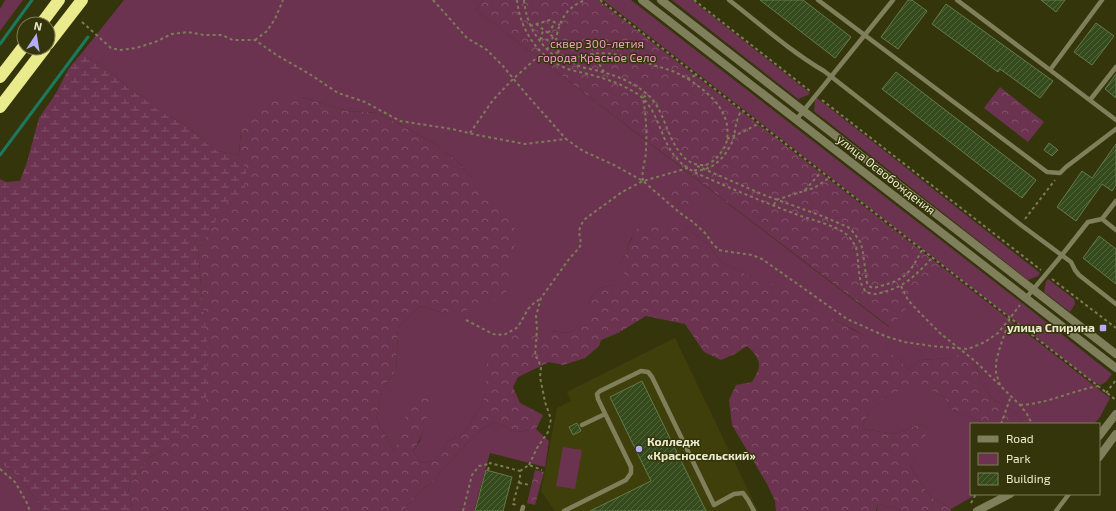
<svg xmlns="http://www.w3.org/2000/svg" width="1116" height="511" viewBox="0 0 1116 511" font-family="'Exo 2',sans-serif">
	<style>
		.built { fill: #3f3f0c }
		.green { fill: #6c3350 }
		.forest { fill: url(#forest-crowns) }
		.wetland { fill: url(#wetland-marsh) }
		.lines { fill: none; stroke-linecap: round; stroke-linejoin: round }
		.stream { stroke: #1c795f; stroke-width: 3 }
		.building { fill: url(#building-hatch); stroke: #647b4b }
		.path { stroke: #7c7c57; stroke-width: 2; stroke-dasharray: 3 3; stroke-linecap: butt }
		.lane { stroke: #7f805b; stroke-width: 4.5 }
		.street { stroke: #7f805b; stroke-width: 8 }
		.highway { stroke: #e9eb8c; stroke-width: 12 }
		.poi-dot { fill: #b5acf8; stroke: #35350b; stroke-width: 1.5 }
		.labels { text-anchor: middle; stroke-width: 3; stroke-linejoin: round; paint-order: stroke }
		.park-label { font-size: 12px; fill: #f79fca; stroke: #35350b }
		.street-label { font-size: 12px; fill: #ebeccf; stroke: #35350b }
		.poi-label { font-size: 12px; font-weight: bold; fill: #ebeccf; stroke: #35350b; text-anchor: end }
	</style>
	<defs>
		<pattern id="forest-crowns" width="20" height="18" patternUnits="userSpaceOnUse"><rect width="20" height="18" fill="#6c3350"/><path d="M2 6a3 3 0 1 1 6 0M12 15a3 3 0 1 1 6 0" fill="none" stroke="#815168"/></pattern>
		<pattern id="wetland-marsh" width="20" height="14" patternUnits="userSpaceOnUse"><rect width="20" height="14" fill="#6c3350"/><path d="M1 5h8M5 5V1M11 12h8M15 12V8" fill="none" stroke="#815168"/></pattern>
		<pattern id="building-hatch" width="6" height="6" patternUnits="userSpaceOnUse"><rect width="6" height="6" fill="#364b1c"/><path d="M-1 1l2-2M0 6l6-6M5 7l2-2" fill="none" stroke="#53653c"/></pattern>
	</defs>
	<rect width="100%" height="100%" fill="#35350b"/>
	<path class="built" d="M675 338 758 511H555L541 491 557 408 571 401 567 392Z"/>
	<path class="green" d="M5 0H23L0 31V9Z
		M124 0H484L476 10 889 327 942 267 1110 398 1100 417 1094 424H1023L1021 419 1010 409 992 399 982 384 975 363 962 355 950 358 920 360 908 370 900 360 855 330 752 277 721 262 708 244 683 225 632 237 628 246 627 252 620 264 626 275 619 284 600 288 590 299 588 321 569 333 549 331 486 366V393L481 406 464 433 447 442 439 460 422 463 413 451 420 441 429 411 406 416 398 444 394 451 376 419 383 388 396 370 398 328 420 306 444 313 474 180 457 161 434 143 378 113 347 111 302 97 241 131 239 155 217 151 205 142 185 124 168 116 152 107 143 97 128 88 115 75 96 62 81 54Z
		M603 0H631L1022 303 1112 374C1108 379 1105 385 1099 385L1089 379Z
		M672 0H692L810 93 808 95 798 99Z
		M817 98 1040 273 1038 276 1028 280 814 111 815 101Z
		M1048 279 1074 299 1075 304 1070 312 1044 292 1046 282Z
		M906 386 936 392 945 398 953 411 988 424H971V494H977L951 509 931 497 918 479 910 466 929 427 920 424 896 434 862 429 868 413 885 398Z
		M495 422 517 432 536 429 549 441 545 467 490 453 474 511H403L419 492 431 483 465 445 483 428Z
		M563 447 582 450 575 489 556 486Z
		M0 463 21 478 44 511H0Z
		M878 504 899 509 900 511H877Z"/>
	<path class="forest" d="M484 0H598L942 267 890 327 476 10Z
		M1000 87 1044 122 1028 142 984 108Z
		M302 97 347 111 378 113 434 143 457 161 474 180 498 201 514 223 516 238 505 298 471 304 465 313H444L420 306 398 328 396 370 383 388 376 419 394 451C402 437 404 410 413 401 416 398 419 397 421 395L432 398C428 417 424 435 413 451L422 463 439 460 447 442 464 433 481 406 486 393V366L495 345 515 332 549 331 569 333 587 321 590 299 600 288 619 284 625 275 620 264 627 252 628 246 639 225 661 222 683 225 708 244 721 262 752 277 784 288 821 312 870 339 900 360 908 370 920 360 950 358 962 354 975 363 982 384 992 399 1010 409 1021 419 1023 424H988L953 411 945 398 936 392 906 387 885 398 868 413 862 429 896 434 920 424 930 427 910 466 918 479 931 497 951 509V511H900L899 509 878 504 876 511H776L775 501 767 484 732 425 729 400 736 385 752 382C762 366 762 360 747 346L735 354 721 360 704 352 685 324 646 316 618 333 601 340 599 346 585 358 563 365 549 362 518 377 513 387 520 403 543 415 536 429 517 432 495 422 483 428 465 445 431 483 419 492 403 511H133L128 487 149 458 180 439 202 298 198 249 228 200 239 198 243 162 239 155 241 131 272 99Z
		M681 177 699 183 706 195 687 210 670 197 668 185Z
		M535 470 544 472 535 505 527 503Z"/>
	<path class="wetland" d="M81 54 96 62 115 75 128 88 143 97 153 107 168 116 185 124 205 142 217 151 239 155C249 172 249 182 239 198L228 201 198 249 202 298 208 349 206 403 180 439 149 458 128 487 133 511H44L21 478 0 463V179L6 182 20 181 27 162 39 118 55 95 69 68Z"/>
	<g class="lines">
		<path class="stream" d="M0 44 32 0
			M0 155 88 37"/>
	</g>
	<path class="building" d="M760 0H803L851 37 835 58Z
		M908 0H912L927 11 898 49 881 37Z
		M1041 0H1065L1056 12Z
		M946 4 1053 81 1040 98 1000 69 998 72 932 24Z
		M1096 23 1114 36 1092 65 1074 52Z
		M896 72 1036 180 1022 198 882 89Z
		M1116 74V98L1105 89Z
		M1049 143 1058 150 1052 156 1044 150Z
		M1116 144V185L1112 191 1102 184 1076 221 1057 207 1082 171 1092 178Z
		M1099 236 1116 249V284L1083 258Z
		M642 381 685 469 706 511H590L651 481 610 397Z
		M577 423 581 431 573 435 569 427Z
		M486 470 512 477 503 511H475Z"/>
	<g class="lines">
		<path class="path" d="M433 0 467 38 487 50 502 65 527 95 566 139
			M517 0C520 30 539 59 568 69 577 72 586 73 595 76 610 80 626 86 639 95 664 115 658 149 689 169 701 176 715 181 728 187 752 197 776 207 801 216 813 220 836 226 846 234 850 237 854 243 856 248 860 260 856 288 869 293 874 295 878 294 883 292 905 287 918 273 932 258
			M524 0C526 22 536 40 552 54L560 52
			M600 0 1098 386 1116 400
			M694 0 810 91
			M82 22 111 48 120 50 136 48 155 42 172 34 188 32 204 35H222L233 40H255L278 56 308 73 338 93 365 102 400 121 452 129 477 135 525 144 566 139 583 151 614 165 643 181 680 213 693 222 706 234 712 243 719 250 724 251 752 255 762 259 847 319 885 336 904 342 932 346 968 349 985 342 998 333 1010 318
			M536 24 556 39
			M530 26 550 20 560 25
			M548 33 555 23
			M540 38 551 41
			M255 40 267 31 275 19 283 0
			M540 40 543 31
			M547 50 553 37
			M593 54 604 72
			M568 58C571 60 573 63 575 64 578 67 590 69 595 70 611 74 626 79 639 88 647 93 654 100 658 108 668 125 675 164 701 165 711 166 719 156 724 148 728 141 728 133 727 125 723 102 698 84 679 74 669 69 658 67 647 63 638 60 628 57 618 55 609 53 600 53 591 54 583 55 572 60 564 57 549 48 559 21 568 11 573 6 579 2 586 0
			M687 79 696 75
			M822 100 1041 270
			M470 133 493 100 513 79 542 53
			M727 139 749 129 753 126 759 124
			M697 166 764 195 822 216 848 227 854 233 861 243 863 253 867 283C870 289 875 288 880 286 905 280 910 273 922 250
			M694 170C712 173 727 155 733 140 735 134 735 127 737 121 738 117 740 113 741 110
			M643 181C641 170 646 161 646 150 647 132 646 115 643 98L647 94
			M804 191 814 188 829 178
			M774 205 776 200 801 192 806 189 821 172
			M1025 219 1055 180
			M1052 279 1116 328
			M901 286 908 300 921 314 941 334 975 361 1020 405 1027 414 1032 424
			M466 320 493 334 504 335 518 327 528 309 534 303 540 299
			M1000 385 996 373V362L1000 347 1010 318 1020 305
			M1106 393 1116 380
			M1020 405C1047 404 1071 391 1098 386
			M1001 424 1011 396
			M529 465 537 448 548 432 551 419 545 402 540 377 541 368 538 359 535 356 537 329 536 316 541 298 569 259 579 248 581 244 579 231 581 225 585 219 622 192 643 181 688 168
			M0 469 15 482 26 501 30 511
			M488 470 490 463 520 471V478L513 504 516 505
			M520 471 529 465 542 470
			M519 483 530 485
			M971 503 976 494
			M463 511 472 475 479 466 489 464"/>
		<path class="lane" d="M729 0C760 24 790 51 824 71L1021 225 1071 262 1075 270 1079 275 1116 304
			M818 0 1047 172 1060 173 1066 167 1116 129
			M957 0 1050 70 1102 0
			M1050 70 1116 120
			M1090 100 1116 67
			M796 120 893 0
			M1102 219 1116 230
			M1026 298 1062 255 1088 222 1102 219 1116 201
			M582 425 605 414
			M522 511 523 507
			M564 511 626 480 631 473V467L598 399 597 394 600 391 641 371 648 372 652 377 714 505 734 494 743 493 748 500 754 511
			M1056 511 1069 494"/>
		<path class="street" d="M642 0 1116 368
			M661 0 1116 354
			M1099 436 1116 414
			M1099 457 1116 434
			M977 511 1010 494"/>
		<path class="highway" d="M41 24 59 0
			M48 44 82 0
			M0 77 24 46
			M0 107 45 48"/>
	</g>
	<g class="poi-dot">
		<rect x="1099" y="324" width="8" height="8" rx="2"/>
		<circle cx="639" cy="449" r="4"/>
	</g>
	<g class="labels">
		<g class="park-label">
			<text x="597" y="48">сквер 300-летия<tspan x="597" dy="14">города Красное Село</tspan></text>
		</g>
		<g class="street-label">
			<text transform="translate(886 175) rotate(38)" y="4">улица Освобождения</text>
		</g>
		<g class="poi-label">
			<text x="1095" y="332">улица Спирина</text>
			<text x="647" y="446" text-anchor="start">Колледж<tspan x="647" dy="14">«Красносельский»</tspan></text>
		</g>
	</g>
	<rect x="970" y="423" width="130" height="72" fill="#35350b" stroke="#7e7e59"/>
	<rect x="978" y="436" width="20" height="6" fill="#7f805b" stroke="#7e7e59"/>
	<text x="1006" y="443" font-size="12" fill="#ebeccf">Road</text>
	<rect x="978" y="453" width="20" height="12" fill="#6c3350" stroke="#7e7e59"/>
	<text x="1006" y="463" font-size="12" fill="#ebeccf">Park</text>
	<rect x="978" y="473" width="20" height="12" fill="url(#building-hatch)" stroke="#7e7e59"/>
	<text x="1006" y="483" font-size="12" fill="#ebeccf">Building</text>
	<g transform="translate(36 36) rotate(12)"><circle r="19" fill="#35350b" stroke="#7e7e59"/>
	<path d="M0-3L7 15L0 10L-7 15Z" fill="#b5acf8"/>
	<text y="-6" font-size="11" font-weight="bold" text-anchor="middle" fill="#ebeccf">N</text>
	</g>
</svg>
